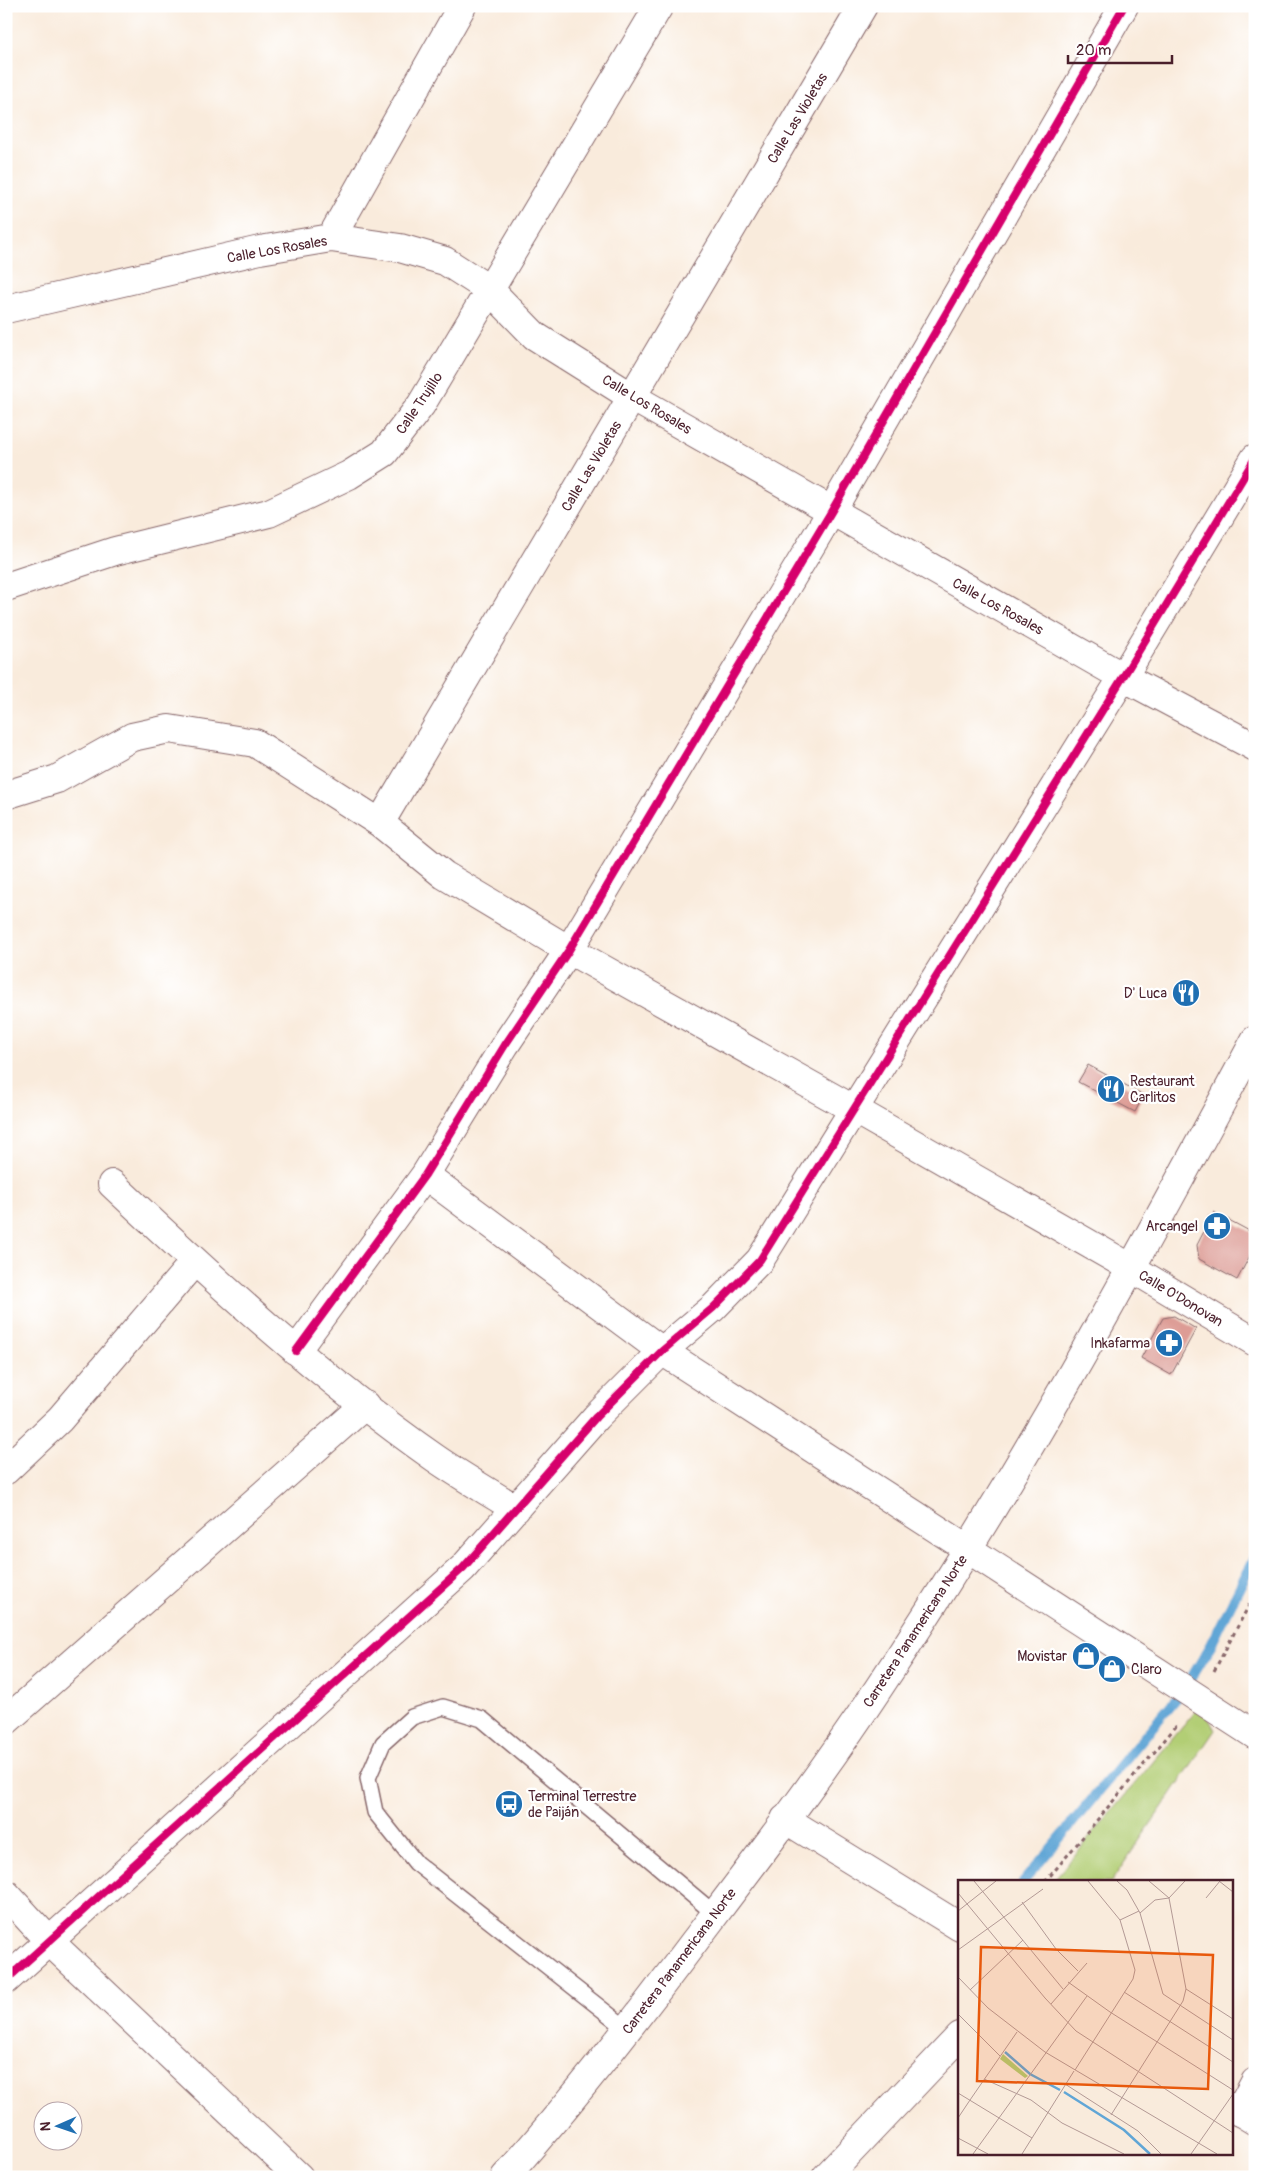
<svg xmlns="http://www.w3.org/2000/svg" width="1261" height="2183" viewBox="0 0 1261 2183" font-family="Pangolin,sans-serif">
	<style>
		.green { fill: #b2ce74; stroke: #7e7650 }
		.lines { fill: none; stroke-linecap: round; stroke-linejoin: round }
		.stream { stroke: #61a6d6; stroke-width: 10 }
		.building { fill: #dd9c95 }
		.lane-casing { stroke: #876669; stroke-width: 18 }
		.street-casing { stroke: #876669; stroke-width: 30 }
		.secondary-casing { stroke: #876669; stroke-width: 30 }
		.primary-casing { stroke: #876669; stroke-width: 30 }
		.highway-casing { stroke: #876669; stroke-width: 30 }
		.path { stroke: #876669; stroke-width: 3; stroke-dasharray: 4 4; stroke-linecap: butt }
		.lane { stroke: #fff; stroke-width: 15 }
		.street { stroke: #fff; stroke-width: 28 }
		.secondary { stroke: #fff; stroke-width: 28 }
		.primary { stroke: #fff; stroke-width: 28 }
		.highway { stroke: #fff; stroke-width: 28 }
		.cycleway-casing { stroke: #fff; stroke-width: 11 }
		.cycleway { stroke: #d6006c; stroke-width: 8 }
		.labels { text-anchor: middle; stroke-width: 4.5; stroke-linejoin: round; paint-order: stroke }
		.street-label { font-size: 14px; fill: #4a1f2b; stroke: #fff }
		.poi-label { font-size: 14px; fill: #4a1f2b; stroke: #fff; text-anchor: end }
		.inset-river { fill: none; stroke: #61a6d6; stroke-width: 2.5 }
		.inset-road { fill: none; stroke: #b39995; stroke-width: 1 }
		.view { fill: #e8590c; fill-opacity: 0.15; stroke: #e8590c; stroke-width: 2.5 }
		.inset-edge { fill: none; stroke: #4a1f2b; stroke-width: 2.5 }
	</style>
	<rect width="100%" height="100%" fill="#fff"/>
	<filter id="ink" filterUnits="userSpaceOnUse"><feTurbulence type="fractalNoise" baseFrequency=".02" numOctaves="2"/><feDisplacementMap in="SourceGraphic" scale="10" xChannelSelector="R" yChannelSelector="G"/><feConvolveMatrix kernelMatrix="1 2 1 2 8 2 1 2 1" color-interpolation-filters="sRGB"/></filter>
	<filter id="wash" filterUnits="userSpaceOnUse"><feTurbulence type="fractalNoise" baseFrequency=".0096" numOctaves="4" result="noise"/><feDisplacementMap in="SourceGraphic" scale="20" xChannelSelector="R" yChannelSelector="G"/><feGaussianBlur stdDeviation="1.12" result="paint"/><feColorMatrix in="noise" values="0 0 0 0 0 0 0 0 0 0 0 0 0 0 0 0 0 1.4 0 .05"/><feComposite in="paint" operator="in"/></filter>
	<g filter="url(#wash)">
		<rect width="100%" height="100%" fill="#f9ebdc"/>
		<path class="green" d="M1201 1705 1215 1730 1111 1882H1052Z"/>
		<g class="lines">
			<path class="stream" d="M1023 1882 1185 1688 1211 1645 1255 1556"/>
		</g>
		<g id="blocks">
			<path class="building" d="M1088 1065 1144 1095 1135 1112 1078 1082Z
				M1214 1212 1255 1234V1246L1237 1280 1199 1259 1197 1245Z
				M1174 1316 1196 1329 1171 1375 1141 1358 1163 1318Z"/>
		</g>
	</g>
	<g filter="url(#ink)">
		<use href="#blocks" fill-opacity="0" stroke="#876669" stroke-width="1"/>
		<g class="lines">
			<defs>
				<path id="lane" d="M627 2029 416 1863 375 1812 368 1778 383 1743 412 1717 443 1707 482 1719 715 1914"/>
				<path id="street" d="M331 238 462 6
					M6 309 260 250 331 238 400 248 445 261 490 290 535 336 632 397 1123 677 1255 747
					M6 587 115 551 269 513 349 475 384 453 421 405 659 6
					M6 795 57 779 132 737 169 729 255 743 380 823 444 875 569 950 855 1110 1133 1269
					M380 823 863 6
					M425 1175 662 1351 968 1549
					M112 1184C215 1281 319 1377 435 1458 461 1476 489 1492 516 1509
					M296 1351 425 1175 505 1045 569 950 831 512 1124 6
					M6 1470 60 1419 194 1262
					M6 1721 365 1405
					M6 1894 50 1942 299 2177
					M6 1980 463 1568 596 1417 662 1351 713 1308 760 1260 1123 677 1255 458
					M1239 2112 1255 2082
					M826 2177 960 2036"/>
				<path id="secondary" d="M968 1549 1255 1735"/>
				<path id="primary" d="M1133 1269 1255 1342
					M785 1819 960 1927
					M1232 2107 1255 2121"/>
				<path id="highway" d="M505 2177C572 2102 634 2022 694 1942 756 1860 819 1778 876 1692 1016 1483 1136 1262 1255 1040"/>
			</defs>
			<use href="#lane" class="lane-casing"/>
			<use href="#street" class="street-casing"/>
			<use href="#secondary" class="secondary-casing"/>
			<use href="#primary" class="primary-casing"/>
			<use href="#highway" class="highway-casing"/>
			<path class="path" d="M1214 1671 1255 1594
				M1045 1882 1178 1724"/>
			<use href="#lane" class="lane"/>
			<use href="#street" class="street"/>
			<use href="#secondary" class="secondary"/>
			<use href="#primary" class="primary"/>
			<use href="#highway" class="highway"/>
			<defs>
				<path id="cycleway" d="M296 1351 425 1175 505 1045 569 950 831 512 1124 6
					M6 1980 463 1568 596 1417 662 1351 713 1308 760 1260 1123 677 1255 458"/>
			</defs>
			<use href="#cycleway" class="cycleway-casing"/>
			<use href="#cycleway" class="cycleway"/>
		</g>
	</g>
	<defs>
		<symbol id="restaurant-disc" viewBox="-11 -11 22 22"><circle r="9.5" fill="#1f6fb2" stroke="#fff"/><path d="M-5-6h1v4h1v-4h1v4h1v-4h1v5L-1.5 .5V6h-2V.5L-5-1ZM5-6V6H3V1.5H1.5Q1.5-4 5-6Z" fill="#fff"/></symbol>
		<symbol id="pharmacy-disc" viewBox="-11 -11 22 22"><circle r="9.5" fill="#1f6fb2" stroke="#fff"/><path d="M-2-6h4v4h4v4h-4v4h-4v-4h-4v-4h4Z" fill="#fff"/></symbol>
		<symbol id="shop-disc" viewBox="-11 -11 22 22"><circle r="9.5" fill="#1f6fb2" stroke="#fff"/><path d="M-5-2.5h2.3a2.7 3.5 0 0 1 5.4 0H5L5.5 6h-11ZM-1.5-2.5h3a1.5 2.3 0 0 0-3 0Z" fill="#fff"/></symbol>
		<symbol id="bus-disc" viewBox="-11 -11 22 22"><circle r="9.5" fill="#1f6fb2" stroke="#fff"/><path d="M-5-6H5V4H4V6H2V4H-2V6H-4V4H-5ZM-3.5-4V0h7V-4ZM-3.5 1.2v1.5H-2V1.2ZM2 1.2v1.5H3.5V1.2Z" fill="#fff"/></symbol>
	</defs>
	<g fill-rule="evenodd">
		<use href="#restaurant-disc" x="1170" y="977" width="32" height="32"/>
		<use href="#restaurant-disc" x="1095" y="1073" width="32" height="32"/>
		<use href="#pharmacy-disc" x="1201" y="1210" width="32" height="32"/>
		<use href="#pharmacy-disc" x="1153" y="1327" width="32" height="32"/>
		<use href="#shop-disc" x="1070" y="1640" width="32" height="32"/>
		<use href="#shop-disc" x="1096" y="1653" width="32" height="32"/>
		<use href="#bus-disc" x="493" y="1788" width="32" height="32"/>
	</g>
	<g class="labels">
		<g class="street-label">
			<text transform="translate(797 118) rotate(-59)" y="5">Calle Las Violetas</text>
			<text transform="translate(277 249) rotate(-10)" y="5">Calle Los Rosales</text>
			<text transform="translate(419 403) rotate(-56)" y="5">Calle Trujillo</text>
			<text transform="translate(647 404) rotate(31)" y="5">Calle Los Rosales</text>
			<text transform="translate(591 466) rotate(-59)" y="5">Calle Las Violetas</text>
			<text transform="translate(998 606) rotate(29)" y="5">Calle Los Rosales</text>
			<text transform="translate(1181 1298) rotate(31)" y="5">Calle O'Donovan</text>
			<text transform="translate(915 1631) rotate(-57)" y="5">Carretera Panamericana Norte</text>
			<text transform="translate(679 1961) rotate(-53)" y="5">Carretera Panamericana Norte</text>
		</g>
		<g class="poi-label">
			<text x="1167" y="998">D' Luca</text>
			<text x="1130" y="1086" text-anchor="start">Restaurant<tspan x="1130" dy="16">Carlitos</tspan></text>
			<text x="1198" y="1231">Arcangel</text>
			<text x="1150" y="1348">Inkafarma</text>
			<text x="1067" y="1661">Movistar</text>
			<text x="1131" y="1674" text-anchor="start">Claro</text>
			<text x="528" y="1801" text-anchor="start">Terminal Terrestre<tspan x="528" dy="16">de Paiján</tspan></text>
		</g>
	</g>
	<g transform="translate(958 1880)">
		<rect width="275" height="275" fill="#f9ebdc"/>
		<path d="M45 174 70 196 67 198 42 179Z" fill="#b2ce74"/>
		<path class="inset-river" d="M47 172 72 194 102 210M106 212 166 250 192 274"/>
		<path class="inset-road" d="M16 1 105 109M159 1 169 10 182 33 205 114 275 160M261 1 275 12M0 13 87 118 118 151 275 253M248 18 262 1M64 22 98 69 120 91M0 31 38 1M182 33 197 20 211 18 227 1M162 40 181 31M0 70 85 9M0 97 30 128 87 172 259 274M110 102 152 132 275 210M228 109 275 139M12 110 65 60M166 112 275 182M93 124 129 83M0 134 42 176M117 190 175 99 177 90 162 40 130 1M26 199 73 220 104 243 166 274M107 204 180 251 203 274M0 213 74 258 116 191M12 220 59 152M153 235 225 121 228 109 211 18 191 1M0 238 12 220M0 258 30 274M15 274 129 116M64 274 74 258M233 274 275 214"/>
		<path class="view" d="M23 67 255 75 250 209 19 201Z"/>
		<rect width="275" height="275" class="inset-edge"/>
	</g>
	<rect width="1261" height="2183" fill="none" stroke="#fff" stroke-width="25"/>
	<g transform="translate(58 2126) rotate(268)"><circle r="24" fill="#ffffff" stroke="#b7a5aa"/>
	<path d="M0-4L9 19L0 12L-9 19Z" fill="#1f6fb2"/>
	<text y="-8" font-size="14" font-weight="bold" text-anchor="middle" fill="#4a1f2b">N</text>
	</g>
	<path d="M1068 55v8h104v-8" fill="none" stroke="#4a1f2b" stroke-width="2.5"/>
	<text x="1076" y="55" font-size="15" fill="#4a1f2b" stroke="#ffffff" stroke-width="4" paint-order="stroke">20 m</text>
</svg>
